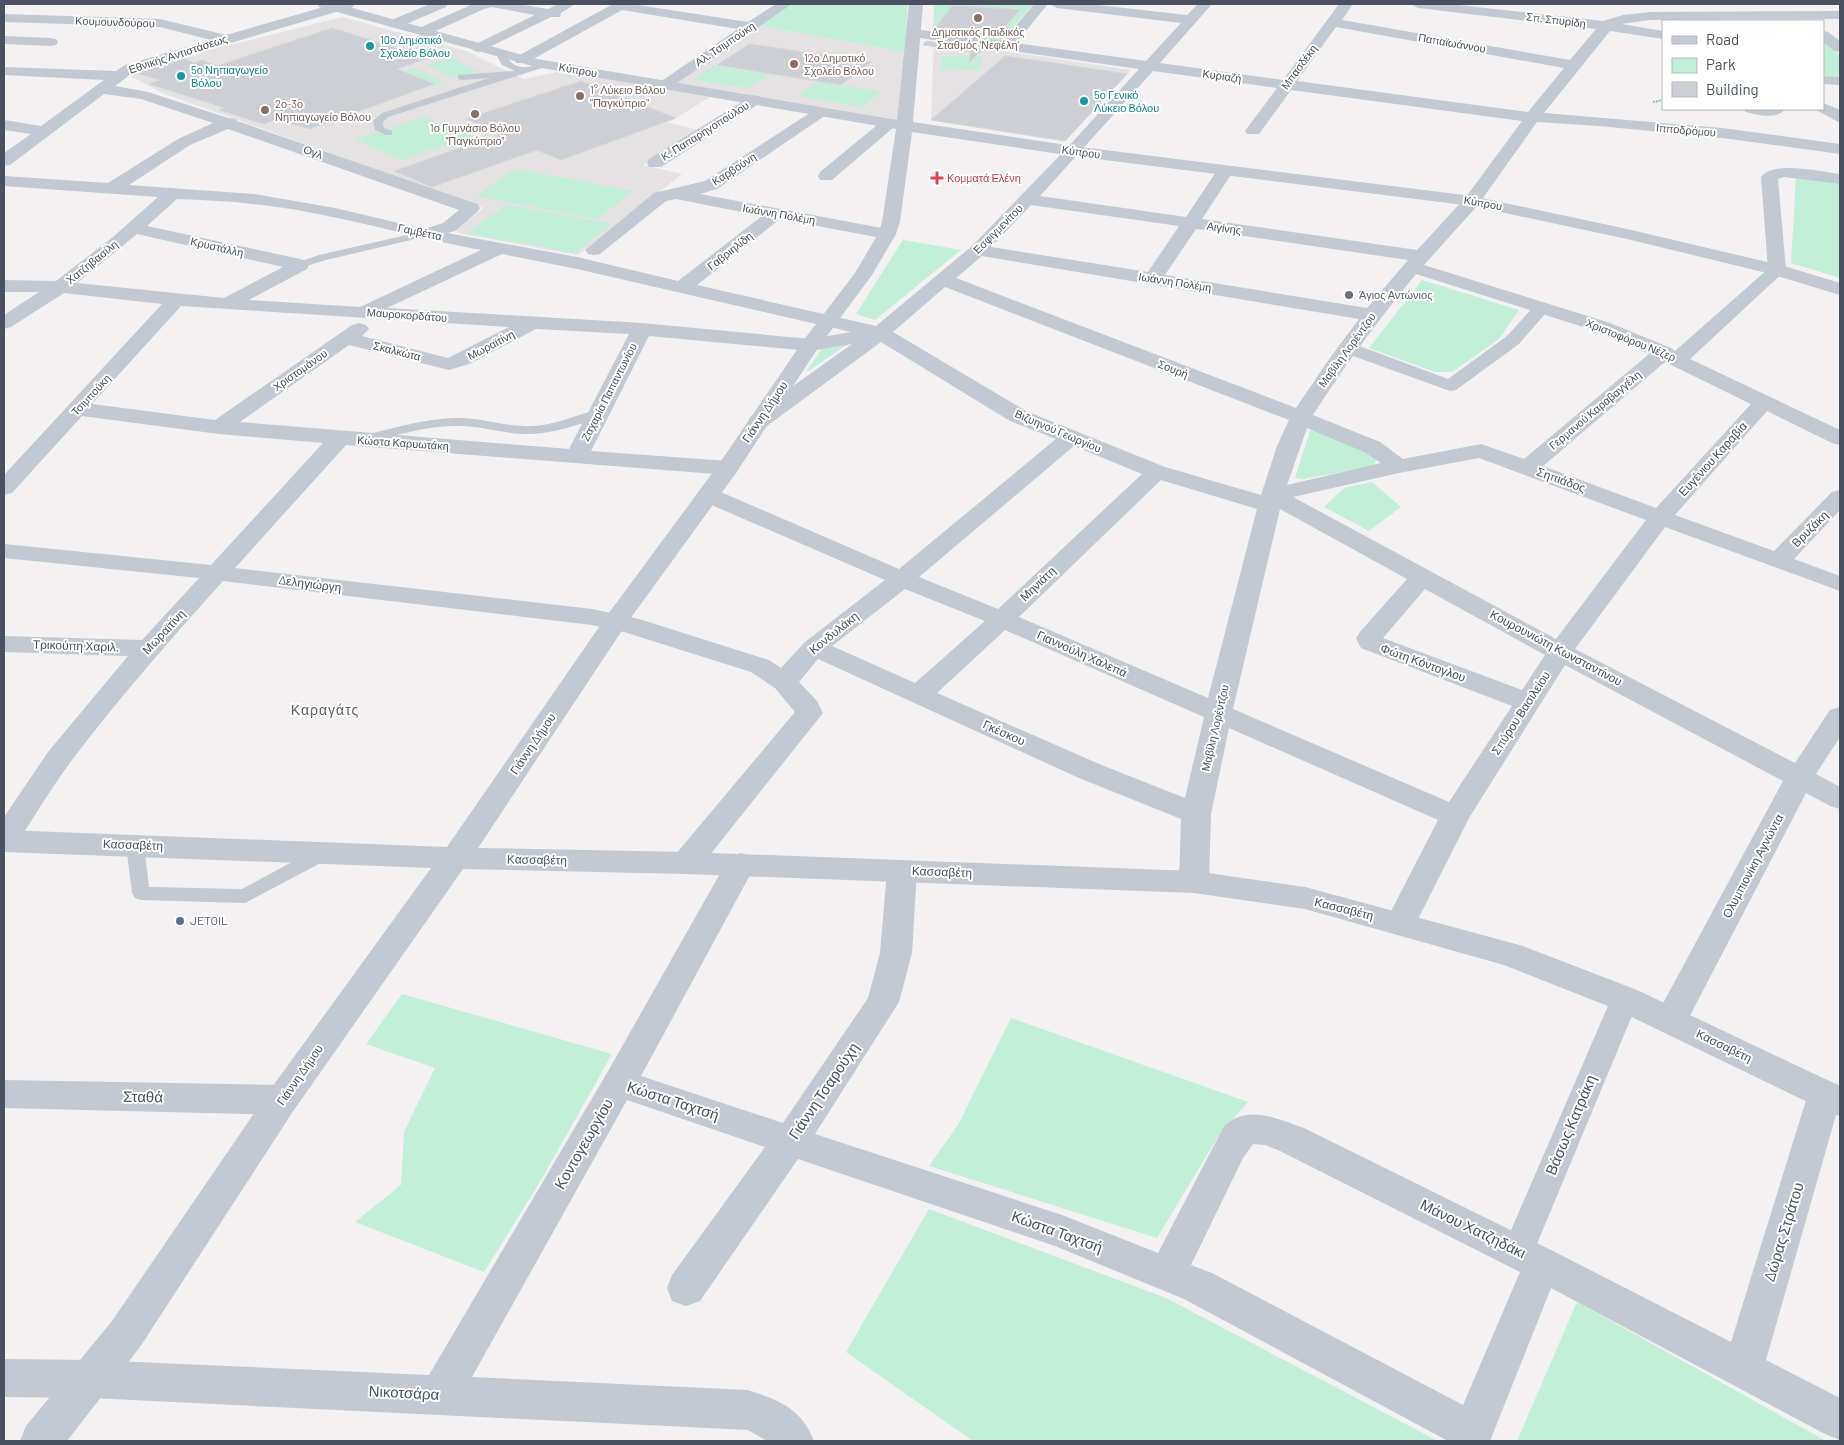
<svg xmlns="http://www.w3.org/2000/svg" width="1844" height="1445" viewBox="0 0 1844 1445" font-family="Barlow,sans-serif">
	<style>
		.education { fill: #e4e2e3 }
		.green { fill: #c1efd8 }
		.building { fill: #cecfd5; stroke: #d5d6dc }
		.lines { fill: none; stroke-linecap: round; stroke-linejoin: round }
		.path { stroke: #79cdae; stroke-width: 2; stroke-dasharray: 2 1; stroke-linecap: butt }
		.service { fill: #c2c9d2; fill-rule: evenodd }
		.pedestrian { fill: #c2c9d2; fill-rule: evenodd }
		.minor { fill: #c2c9d2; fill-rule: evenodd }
		.tertiary { fill: #c2c9d2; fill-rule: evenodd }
		.education-dot { fill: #8d6e63; stroke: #fff; stroke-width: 2 }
		.culture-dot { fill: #0f9aa8; stroke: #fff; stroke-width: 2 }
		.health-dot { fill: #e0444e; stroke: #fff; stroke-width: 2 }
		.worship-dot { fill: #6b7280; stroke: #fff; stroke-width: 2 }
		.service-dot { fill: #5c6f8a; stroke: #fff; stroke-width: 2 }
		.labels { text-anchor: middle; stroke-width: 4; stroke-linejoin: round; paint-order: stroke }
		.far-street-label { font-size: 11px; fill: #49515e; stroke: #fff }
		.far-education-label { font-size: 11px; fill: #785e54; stroke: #fff; text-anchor: start }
		.far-culture-label { font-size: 11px; fill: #0d838f; stroke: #fff; text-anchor: start }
		.far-health-label { font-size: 11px; fill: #be3a42; stroke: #fff; text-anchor: start }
		.far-worship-label { font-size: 11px; fill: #5b616d; stroke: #fff; text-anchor: start }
		.street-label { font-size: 12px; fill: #49515e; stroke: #fff }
		.service-label { font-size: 12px; fill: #4e5e75; stroke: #fff; text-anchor: start }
		.neighbourhood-label { font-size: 14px; letter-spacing: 1px; fill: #5d6065; stroke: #fff }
		.near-street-label { font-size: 15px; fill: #49515e; stroke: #fff }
	</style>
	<rect width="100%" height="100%" fill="#f3f1f1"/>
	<path class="education" d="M342 17 466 51 524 79 562 71 710 97 676 118 665 122 698 130 643 165 682 174 578 255 458 233 455 229 484 208 162 93 132 77 141 69 178 58Z
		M760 26 904 52 897 122 675 84Z
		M934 42 1009 52 1131 70 1065 141 931 120Z"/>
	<path class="green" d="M792 4 908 5 904 52 760 26Z
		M934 4H1033L1001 42 933 33Z
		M1823 41 1840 55V77L1823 76Z
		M942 56 981 57V70L941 69Z
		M452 58 478 72 455 78 427 65Z
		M713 66 768 74 749 88 694 80Z
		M416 68 444 82 419 90 389 75Z
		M818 81 881 92 862 107 798 96Z
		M425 117 472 136 401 160 355 139Z
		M515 169 633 191 597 219 476 196Z
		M1796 178 1840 184V278L1791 263Z
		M506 205 612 224 575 253 467 233Z
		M903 240 961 250 875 320 856 314Z
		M1422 280 1519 310 1499 339 1452 372H1435L1369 348Z
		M848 344 810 370 806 371 822 349Z
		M1319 429 1359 448 1376 460 1374 466 1303 479 1295 478 1310 431Z
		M1372 482 1401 507 1369 531 1324 507 1344 488Z
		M402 994 612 1054 541 1180 484 1272 355 1222 401 1185 404 1132 435 1068 366 1044Z
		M1011 1018 1248 1102 1219 1135 1157 1238 929 1166 958 1125Z
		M929 1209 1166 1298 1438 1441H973L846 1352Z
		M1577 1302 1826 1441H1517Z"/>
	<path class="building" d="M952 6 980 7 1020 10 994 38 934 30Z
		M332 28 428 58 397 69 434 84 310 129 275 119 264 124 219 110 225 108 149 84 160 80 136 73 184 59 195 63 202 60 217 66Z
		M926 41 983 49 969 63 971 52 923 45Z
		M750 44 871 62 841 85 717 65Z
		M1005 56 1095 69 1127 74 1065 141 931 120Z
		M581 81 676 118 561 160 537 150 432 187 394 171 501 134 466 119Z"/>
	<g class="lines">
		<path class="path" d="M1653 102 1663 100"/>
		<path class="service" d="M497 52H503C516 73 527 68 547 62L551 65 388 117 383 122 384 128 392 131V135H386L375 130 373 121 382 113 489 78 461 80 458 79V75L515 71 502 65 496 54Z
			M424 231 428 232 429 234 428 236 326 260 300 268 295 265 296 263 319 255Z
			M597 410 603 414 601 417C577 425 550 435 523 434 501 433 478 425 455 426 425 426 394 436 365 443L359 439 360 436C391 429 423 419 454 418 477 417 500 425 523 426 549 428 572 416 597 410Z
			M135 839 141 841 144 845 149 887 242 889 318 848 324 847 330 848 333 853 330 858 245 903 141 900 135 898 132 893 126 845 129 841Z"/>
		<path class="pedestrian" d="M1542 303 1548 304 1550 308 1519 344 1456 390 1450 391 1342 352 1339 348 1342 344 1348 343 1354 344 1448 379 1507 336 1536 304Z
			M1625 988 1635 991 1639 999 1534 1251 1530 1261 1518 1266 1506 1261 1502 1251 1611 999 1615 991Z"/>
		<path class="minor" d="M334 4H355L353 7 135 71 115 86 148 92 228 118 236 119 237 121 477 204 480 208 477 212 455 231 447 233 577 257 678 281 762 216 676 199 666 201 600 254 594 255 588 254 585 250 654 193 705 181 816 109H826L829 112 826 115 717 189 700 194 887 229 893 230 896 234 893 238 887 239 780 219 697 285 876 326 972 246 1067 148 1139 69 913 37 908 36 906 33 908 30 913 29 1003 41 1034 4H1048L1016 43 1146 61 1181 23 1057 8 1050 4H1089L1187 15 1198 4H1212L1160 63 1283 80 1339 4H1353L1342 20 1570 60 1596 29 1418 8 1411 4H1450L1603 21 1623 15 1650 12 1840 11V19L1650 20 1621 24 1663 31V39L1610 31 1544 113 1722 128 1840 144V154L1722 138 1599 126 1537 122 1478 205 1424 265 1610 323 1671 348 1675 351 1768 269 1761 177C1773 160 1821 172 1840 174V184L1784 177 1778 179 1786 270 1690 359 1840 430V445L1832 443 1767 411 1675 515 1774 551 1832 492 1840 490V510L1794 559 1840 576V591L1665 527 1575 649 1795 763 1830 710 1840 707V737L1816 774 1840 787V809L1830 806 1806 793 1683 1029 1671 1033 1659 1029 1654 1020 1783 781 1565 665 1469 818 1412 931 1401 935 1390 931 1385 923 1438 820 1229 728 1211 814 1209 882 1205 890 1194 893 1183 890 1179 882 1181 819 1079 778 818 659 799 682 817 701 823 713 697 871 686 874 675 871 671 863 675 855 795 712 775 688 751 672 624 632 592 625 223 581C170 640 117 700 69 764 50 790 33 819 15 846L4 850V817L48 752 128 656 4 652V636L142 640 199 578 4 558V544L211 565 323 443 219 434 82 416 12 493 4 495V475L162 304 64 293 11 327 4 329V315L39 292H4V280L56 281 113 237 158 197 4 186V176L108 183 178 139 213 123 141 99 104 94 10 165 4 166V153L31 134 4 130V120L41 126 104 80 4 75V67L116 71 125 65 211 40 160 27 4 22V14L160 19 226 35ZM1336 27 1564 68 1528 112 1297 81ZM1153 71 1277 88 1245 131 1247 134H1259L1291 90 1522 121 1466 197 1417 250 1202 219 1234 170 1232 166H1220L1186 217 1040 196ZM228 129 459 210 443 223 424 229 335 208 254 194 129 185 190 145ZM177 199C202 200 228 201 253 204 330 212 405 236 481 250L360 307 249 300 307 269 309 265 307 261 300 259 147 226ZM1031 205 1179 226 1148 272 991 247ZM1196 229 1408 260 1367 308 1165 275ZM137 234 283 267 224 298 77 283ZM502 254 577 269 851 332 810 339 642 323 387 308ZM982 256 1359 319 1327 362 1296 408 956 278ZM1416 274 1596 331 1649 354 1524 459 1481 444 1403 459 1380 442 1313 415C1345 365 1379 319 1416 274ZM945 287 1289 420 1277 446 1261 495 1165 467 1026 411 893 332ZM181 306 509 327 448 358 362 336 369 329 366 325 359 323 352 325 215 420 92 404ZM536 329 629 334 569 449 240 422 349 345 449 370 469 364ZM649 336 810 351 852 344 751 416 748 421 751 426 759 427 767 426 881 342 1010 421 1056 439 899 569 716 490 708 488 700 490 696 495 700 500 885 580 805 642 781 668 769 660 639 619 592 609 235 568 346 445 728 475 736 473 739 468 736 463 728 461 591 451ZM1665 362 1751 404 1656 508 1543 466ZM1307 428 1364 452 1381 463 1287 485ZM1074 446 1142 474 998 609 919 577ZM1479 458 1646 520 1556 639 1293 497 1399 473ZM1161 480 1257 509 1208 698 1019 617ZM1280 509 1407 579 1360 632 1356 638 1361 648 1512 706 1449 802 1233 709ZM905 589 985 621 915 683 832 646ZM1425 589 1545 655 1522 690 1383 638ZM1005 630 1204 717 1185 798 1099 764 937 693Z
			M430 4H448L446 7 399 27 394 28 387 24 389 21Z
			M473 4H518L548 9 558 4H575L561 13 560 17H551L479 52 474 51 472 48 474 45 535 15 492 7 484 9 427 35 422 36 415 32 417 29Z
			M613 4H631L748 22 776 4H792L670 88H660L657 85 660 82 738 29 622 10 526 63H516L514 60 516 57Z
			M1823 31 1828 32 1840 41V52L1835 51 1823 42Z
			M4 36 51 38 56 39 58 42 56 45 51 46 4 44Z
			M1823 76 1840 77V85L1823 84Z
			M755 95 760 97 763 100 760 103 661 167H649L647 163 649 159 750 97Z
			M1823 103 1840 110V123L1818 111 1816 109H1823Z
			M1743 109H1785C1777 120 1757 115 1746 112Z
			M888 119 894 121 896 124 894 127 832 180H820L818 176 820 172 882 121Z
			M741 853 752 856 756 864 641 1076 783 1123 868 998 880 953 887 871 891 863 902 860 913 863 917 871 912 953 899 1002 815 1134 1062 1215 1158 1253 1223 1128C1245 1103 1279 1119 1304 1128L1555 1252 1731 1342 1808 1094 1813 1084 1825 1080 1837 1084 1840 1090V1101L1766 1360 1840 1398V1440L1825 1434 1551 1288 1490 1441H1448L1184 1299 1055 1246 798 1159 700 1301 686 1306 672 1301 667 1288 672 1275 765 1147 627 1100 472 1377 748 1390C779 1400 802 1409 814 1441H767L748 1430 91 1398 4 1397V1359L91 1360 429 1375 607 1073 730 856ZM1253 1144 1265 1145 1278 1150 1520 1272 1463 1405 1212 1273 1191 1265 1243 1158Z
			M4 1080 282 1085 294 1090 299 1100 294 1110 282 1115 4 1108Z"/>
		<path class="tertiary" d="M317 4H338L537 59 897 120 909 4H923L913 122 1073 146 1472 196 1627 229 1784 266 1840 283V295L1771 274 1627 239 1472 206 1073 156 912 132 900 222 896 234 872 275 818 348 736 473 625 626 478 848 686 852 1194 871 1305 887 1523 946 1637 990 1840 1086V1116L1828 1112 1613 1008 1504 965 1305 909 1194 893 686 874 463 869 294 1110 140 1347 67 1441H20L26 1426 112 1321 270 1090 431 868 4 852V830L447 847 606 617 719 464 803 341 855 273 878 234 882 222 896 129 536 67 319 7Z"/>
	</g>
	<g class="education-dot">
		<circle cx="978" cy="18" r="5"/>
		<circle cx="794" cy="64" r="5"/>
		<circle cx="580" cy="96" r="5"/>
		<circle cx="265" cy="110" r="5"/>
		<circle cx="475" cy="114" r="5"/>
	</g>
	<g class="culture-dot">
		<circle cx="370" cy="46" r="5"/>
		<circle cx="181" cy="76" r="5"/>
		<circle cx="1084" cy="101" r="5"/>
	</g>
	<path class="health-dot" d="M934.5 170.5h5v5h5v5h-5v5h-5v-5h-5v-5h5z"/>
	<circle class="worship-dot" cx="1349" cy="295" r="5"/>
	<circle class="service-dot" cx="180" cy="921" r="5"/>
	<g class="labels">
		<g class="far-street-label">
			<text transform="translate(1556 20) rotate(7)" y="4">Σπ. Σπυρίδη</text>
			<text transform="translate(115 22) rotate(2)" y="4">Κουμουνδούρου</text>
			<text transform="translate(1452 43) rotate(10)" y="4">Παπαϊωάννου</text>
			<text transform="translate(725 44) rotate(-34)" y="4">Αλ. Τσιμπούκη</text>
			<text transform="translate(178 54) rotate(-18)" y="4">Εθνικής Αντιστάσεως</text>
			<text transform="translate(1299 67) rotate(-54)" y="4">Μπασδέκη</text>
			<text transform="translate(578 70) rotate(10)" y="4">Κύπρου</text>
			<text transform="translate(1222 76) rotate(8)" y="4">Κυριαζή</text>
			<text transform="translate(1686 130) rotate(5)" y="4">Ιπποδρόμου</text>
			<text transform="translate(705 131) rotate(-32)" y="4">Κ. Παπαρηγοπούλου</text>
			<text transform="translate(313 152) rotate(20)" y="4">Ογλ</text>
			<text transform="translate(1081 152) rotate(8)" y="4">Κύπρου</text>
			<text transform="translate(734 169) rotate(-33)" y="4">Καρβούνη</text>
			<text transform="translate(1483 203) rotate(10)" y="4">Κύπρου</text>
			<text transform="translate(779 214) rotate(10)" y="4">Ιωάννη Πολέμη</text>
			<text transform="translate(1224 228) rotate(8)" y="4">Αιγίνης</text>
			<text transform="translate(998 229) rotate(-45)" y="4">Εσφιγμενίτου</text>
			<text transform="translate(420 232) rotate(12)" y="4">Γαμβέττα</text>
			<text transform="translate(217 247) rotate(13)" y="4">Κρυστάλλη</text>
			<text transform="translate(730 251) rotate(-38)" y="4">Γαβριηλίδη</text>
			<text transform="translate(92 262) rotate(-39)" y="4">Χατζηβασίλη</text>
			<text transform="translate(1175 282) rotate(9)" y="4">Ιωάννη Πολέμη</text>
			<text transform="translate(407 315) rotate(4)" y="4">Μαυροκορδάτου</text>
			<text transform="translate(1631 340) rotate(22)" y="4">Χριστοφόρου Νέζερ</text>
			<text transform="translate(491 345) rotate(-28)" y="4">Μωραϊτίνη</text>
			<text transform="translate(1347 350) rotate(-54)" y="4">Μαβίλη Λορέντζου</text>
			<text transform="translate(397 351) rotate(14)" y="4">Σκαλκώτα</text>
			<text transform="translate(1173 369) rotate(21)" y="4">Σουρή</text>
			<text transform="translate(300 370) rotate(-35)" y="4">Χριστομάνου</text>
			<text transform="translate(609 392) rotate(-63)" y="4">Ζαχαρία Παπαντωνίου</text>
			<text transform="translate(91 395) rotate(-47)" y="4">Τσιμπούκη</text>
			<text transform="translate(1595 410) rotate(-40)" y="4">Γερμανού Καραβαγγέλη</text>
			<text transform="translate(1058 431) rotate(23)" y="4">Βιζυηνού Γεωργίου</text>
			<text transform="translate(403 443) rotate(4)" y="4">Κώστα Καρυωτάκη</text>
			<text transform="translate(1215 728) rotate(-77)" y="4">Μαβίλη Λορέντζου</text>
		</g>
		<g class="far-education-label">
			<text x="978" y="36" text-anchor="middle">Δημοτικός Παιδικός<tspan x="978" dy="13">Σταθμός 'Νεφέλη'</tspan></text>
			<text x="804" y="62">12ο Δημοτικό<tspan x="804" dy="13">Σχολείο Βόλου</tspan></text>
			<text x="590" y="94">1° Λύκειο Βόλου<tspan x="590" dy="13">"Παγκύπριο"</tspan></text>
			<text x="275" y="108">2ο-3ο<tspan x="275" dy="13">Νηπιαγωγείο Βόλου</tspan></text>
			<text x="475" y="132" text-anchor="middle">1ο Γυμνάσιο Βόλου<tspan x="475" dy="13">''Παγκύπριο''</tspan></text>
		</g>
		<g class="far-culture-label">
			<text x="380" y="44">10ο Δημοτικό<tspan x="380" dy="13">Σχολείο Βόλου</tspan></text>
			<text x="191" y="74">5ο Νηπιαγωγείο<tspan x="191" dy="13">Βόλου</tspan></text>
			<text x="1094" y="99">5ο Γενικό<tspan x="1094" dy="13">Λύκειο Βόλου</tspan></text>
		</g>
		<g class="far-health-label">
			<text x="947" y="182">Κομματά Ελένη</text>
		</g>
		<g class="far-worship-label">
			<text x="1359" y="299">Άγιος Αντώνιος</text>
		</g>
		<g class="street-label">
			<text transform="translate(765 412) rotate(-56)" y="4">Γιάννη Δήμου</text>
			<text transform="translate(1713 459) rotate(-48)" y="4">Ευγένιου Καραβία</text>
			<text transform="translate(1561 480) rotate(20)" y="4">Σηπιάδος</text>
			<text transform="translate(1810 529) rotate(-45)" y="4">Βρυζάκη</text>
			<text transform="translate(310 584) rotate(7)" y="4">Δεληγιώργη</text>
			<text transform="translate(1038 584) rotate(-44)" y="4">Μηνιάτη</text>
			<text transform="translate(164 632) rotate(-47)" y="4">Μωραϊτίνη</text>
			<text transform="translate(834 633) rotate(-39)" y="4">Κονδυλάκη</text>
			<text transform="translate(76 646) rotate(2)" y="4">Τρικούπη Χαριλ.</text>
			<text transform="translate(1556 648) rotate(28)" y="4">Κουρουνιώτη Κωνσταντίνου</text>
			<text transform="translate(1082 654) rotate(24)" y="4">Γιαννούλη Χαλεπά</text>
			<text transform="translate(1423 663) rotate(20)" y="4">Φώτη Κόντογλου</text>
			<text transform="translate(1521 713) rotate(-57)" y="4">Σπύρου Βασιλείου</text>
			<text transform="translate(1004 733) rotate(24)" y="4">Γκέσκου</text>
			<text transform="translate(533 744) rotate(-56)" y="4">Γιάννη Δήμου</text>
			<text transform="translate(133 845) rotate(2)" y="4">Κασσαβέτη</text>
			<text transform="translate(537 860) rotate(1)" y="4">Κασσαβέτη</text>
			<text transform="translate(1753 866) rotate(-62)" y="4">Ολυμπιονίκη Αγνώντα</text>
			<text transform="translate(942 872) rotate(2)" y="4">Κασσαβέτη</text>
			<text transform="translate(1344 909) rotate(14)" y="4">Κασσαβέτη</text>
			<text transform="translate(1724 1046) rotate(26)" y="4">Κασσαβέτη</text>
			<text transform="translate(300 1075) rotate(-55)" y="4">Γιάννη Δήμου</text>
		</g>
		<g class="service-label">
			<text x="190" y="925">JETOIL</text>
		</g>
		<g class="neighbourhood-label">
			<text x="325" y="715">Καραγάτς</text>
		</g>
		<g class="near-street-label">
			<text transform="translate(824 1091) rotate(-56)" y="5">Γιάννη Τσαρούχη</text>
			<text transform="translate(143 1097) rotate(1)" y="5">Σταθά</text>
			<text transform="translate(673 1101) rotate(18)" y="5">Κώστα Ταχτσή</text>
			<text transform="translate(1571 1125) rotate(-67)" y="5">Βάσως Κατράκη</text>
			<text transform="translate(584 1144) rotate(-60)" y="5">Κοντογεωργίου</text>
			<text transform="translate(1473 1229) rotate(26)" y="5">Μάνου Χατζηδάκι</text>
			<text transform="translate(1057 1232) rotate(20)" y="5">Κώστα Ταχτσή</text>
			<text transform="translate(1784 1232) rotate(-73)" y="5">Δώρας Στράτου</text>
			<text transform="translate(404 1393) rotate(3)" y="5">Νικοτσάρα</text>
		</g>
	</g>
	<rect width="1844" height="1445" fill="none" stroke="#49515e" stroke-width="10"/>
	<rect x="1662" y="20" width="162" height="90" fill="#ffffff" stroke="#b6b9bf"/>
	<rect x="1672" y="36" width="25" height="8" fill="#c2c9d2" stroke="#b6b9bf"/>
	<text x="1706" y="45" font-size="15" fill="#49515e">Road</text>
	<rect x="1672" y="58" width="25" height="15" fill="#c1efd8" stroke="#b6b9bf"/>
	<text x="1706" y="70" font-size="15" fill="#49515e">Park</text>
	<rect x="1672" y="82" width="25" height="15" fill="#cecfd5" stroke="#b6b9bf"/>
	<text x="1706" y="95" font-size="15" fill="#49515e">Building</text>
</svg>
